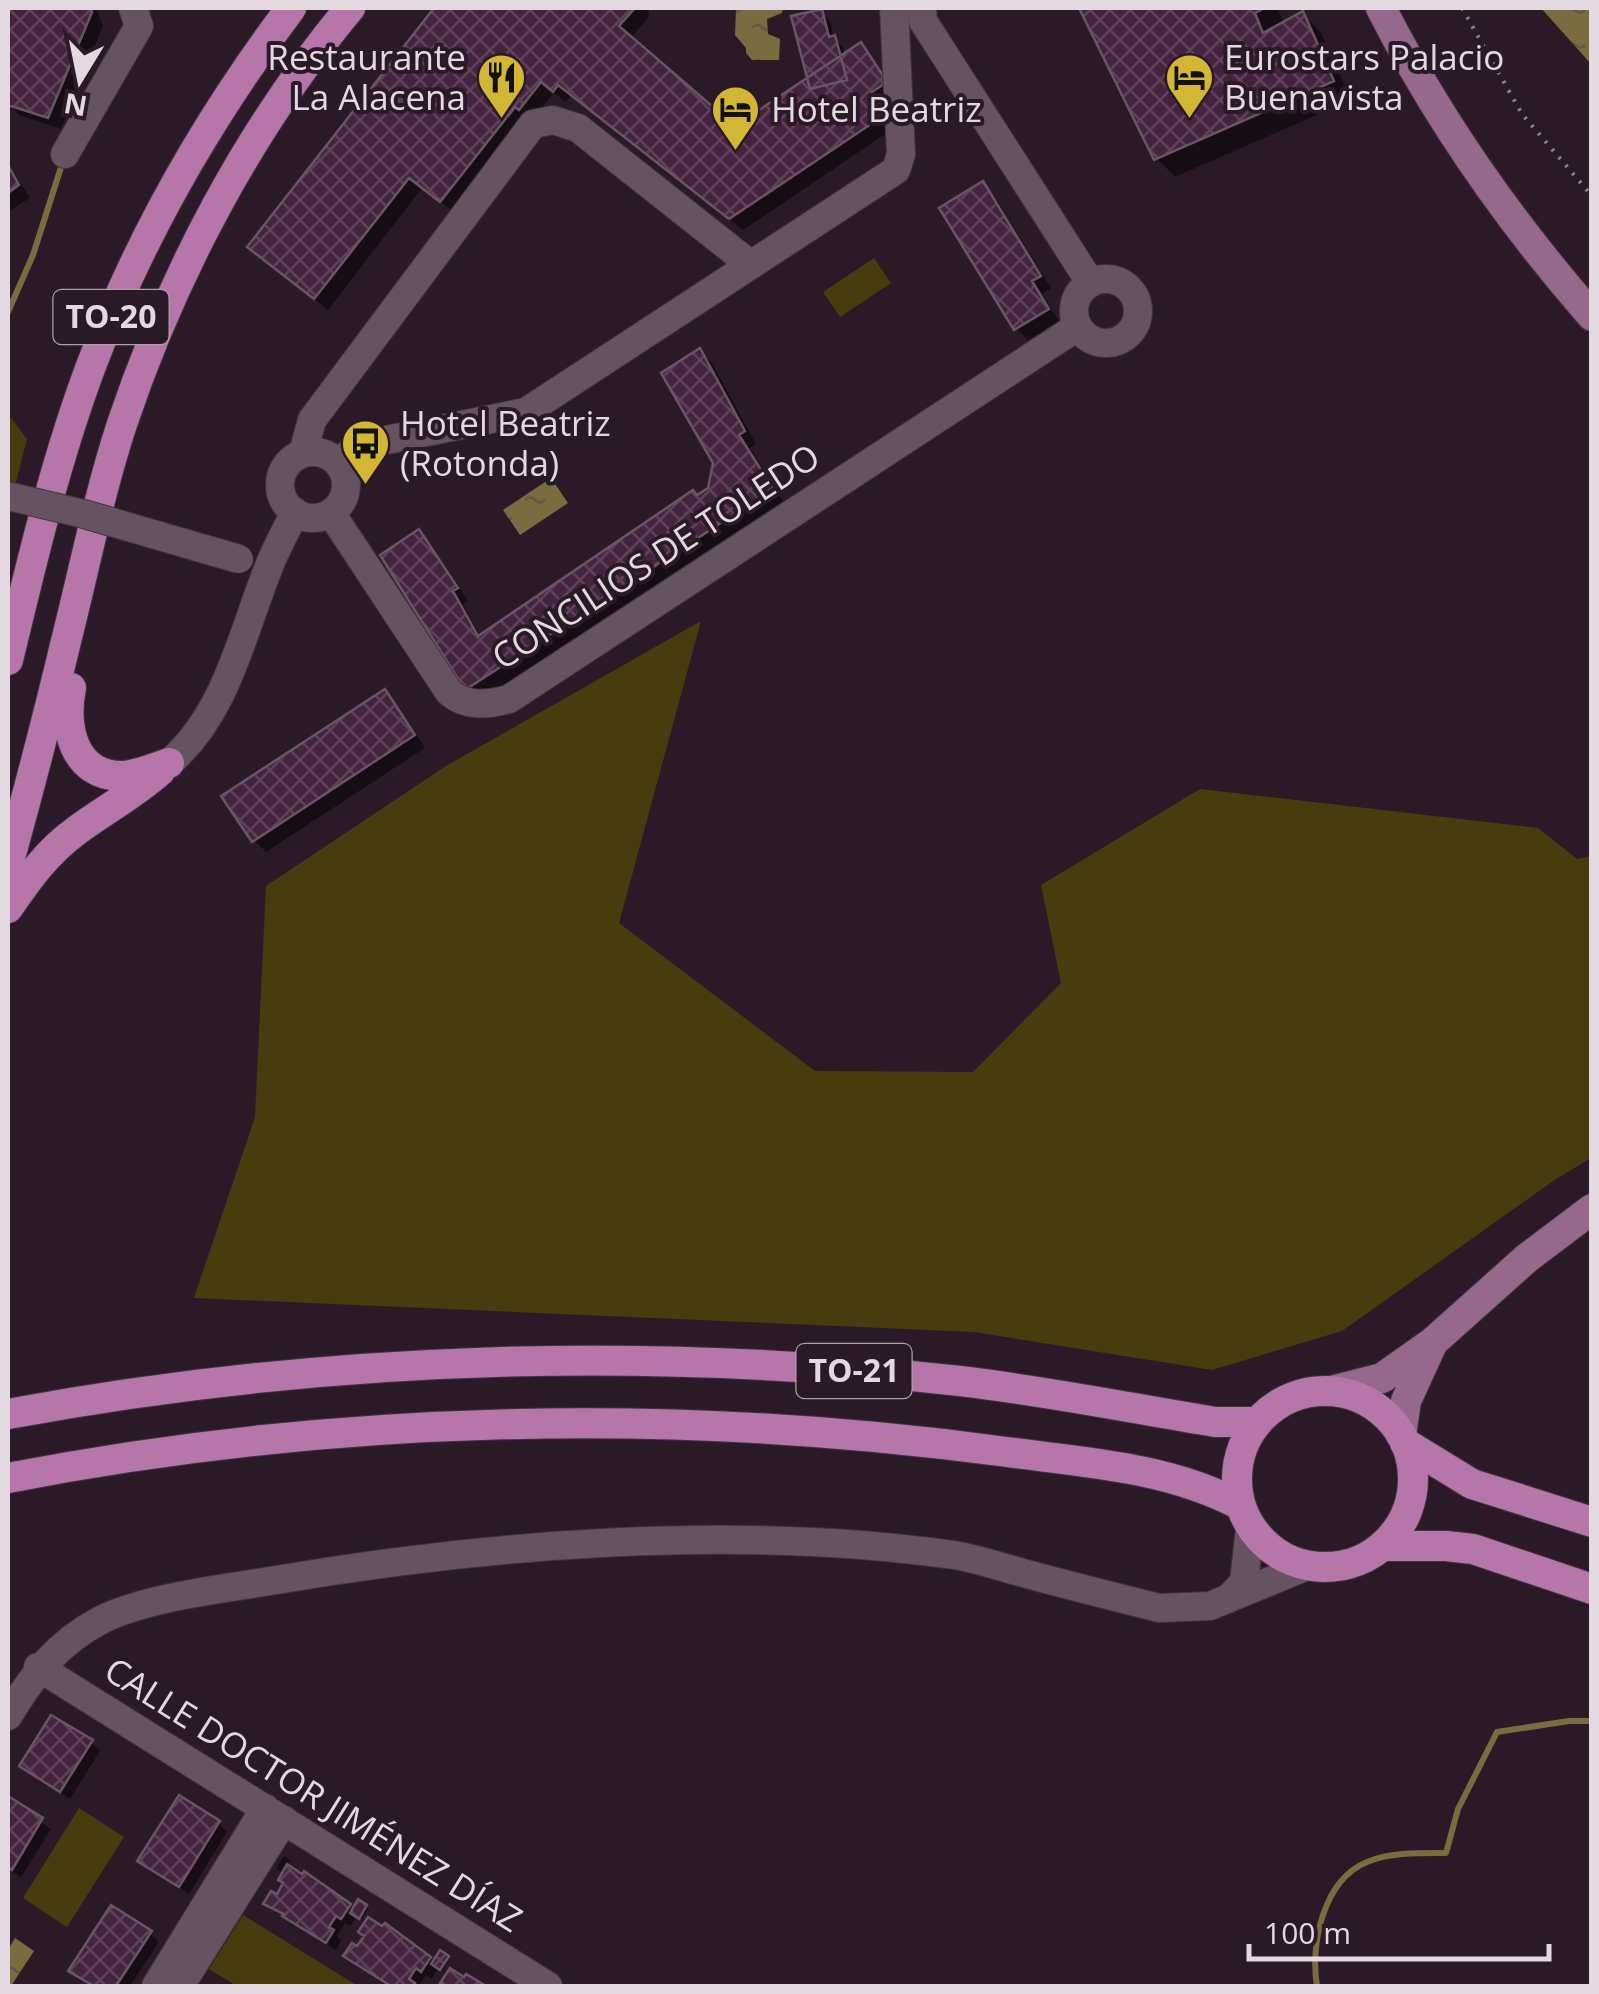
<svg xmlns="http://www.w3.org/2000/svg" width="1599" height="1994" viewBox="0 0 1599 1994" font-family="'Open Sans',sans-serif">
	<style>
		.green { fill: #473c0e }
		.water { fill: url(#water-ripples) }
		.shadow { fill: #0007 }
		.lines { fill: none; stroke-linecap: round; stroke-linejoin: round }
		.stream { stroke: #796d3f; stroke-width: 6 }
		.building { fill: url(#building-cross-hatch); stroke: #685664; stroke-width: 2.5 }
		.minor-casing { stroke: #40343e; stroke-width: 30 }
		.major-casing { stroke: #40343e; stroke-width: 32 }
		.highway-casing { stroke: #40343e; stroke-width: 32 }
		.path { stroke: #8f818c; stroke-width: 4; stroke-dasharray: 2.5 8; stroke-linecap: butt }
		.minor { stroke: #655361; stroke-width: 28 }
		.major { stroke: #96688c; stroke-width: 30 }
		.highway { stroke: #b776a9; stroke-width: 30 }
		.minor-bridge-casing { stroke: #40343e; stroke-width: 30; stroke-linecap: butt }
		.minor-bridge { stroke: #655361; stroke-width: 28 }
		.labels { text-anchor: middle; stroke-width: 8; stroke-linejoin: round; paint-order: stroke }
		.shield { fill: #2a1a27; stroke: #aca0a9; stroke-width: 2.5 }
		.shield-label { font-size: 32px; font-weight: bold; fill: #e4d9e1 }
		.poi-label { font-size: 35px; fill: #e4d9e1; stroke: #2a1a27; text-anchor: start }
		.street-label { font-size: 35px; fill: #e4d9e1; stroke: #2a1a27 }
	</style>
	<defs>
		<pattern id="water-ripples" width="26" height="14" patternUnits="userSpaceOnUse" patternTransform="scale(2.5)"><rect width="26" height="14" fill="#796d3f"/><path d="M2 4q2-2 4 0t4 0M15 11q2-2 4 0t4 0" fill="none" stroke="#615941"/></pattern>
		<pattern id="building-cross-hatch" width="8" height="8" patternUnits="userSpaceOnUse" patternTransform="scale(2.5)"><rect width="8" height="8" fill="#44233e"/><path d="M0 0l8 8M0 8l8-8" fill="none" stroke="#5f425a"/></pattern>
	</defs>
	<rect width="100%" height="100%" fill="#2a1a27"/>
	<path class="green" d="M874 258 891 283 840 317 823 292Z
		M8 414 27 439 8 513Z
		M701 621 619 923 815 1071 973 1072 1061 983 1041 885 1200 789 1538 828 1577 859 1591 856V1158L1556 1179 1342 1331 1212 1370 974 1332 194 1298 255 1117 266 886 446 766Z
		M79 1808 124 1837 67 1927 23 1898Z
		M243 1915 358 1986H237L209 1969Z"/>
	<path class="water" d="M736 8H783L782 13 767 19 768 34 780 39 779 60H752L746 53V48L735 35Z
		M1541 8H1591V64Z
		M551 478 568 503 520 535 503 510Z
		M15 1938 34 1951 11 1986H8V1950Z"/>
	<path class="shadow" d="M8 8H96L103 26 61 129 19 115 8 103 10 94 8 92Z
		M437 8H648L649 17 630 39 734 129 810 79 821 12 830 21 834 37 843 47 846 55 860 45 898 95 882 105 896 127 743 230 571 95 566 102 554 93 454 212 422 188 328 310 250 247Z
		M1082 8H1277L1285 24 1303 14 1321 33 1351 100 1175 177 1156 158Z
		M8 163 30 198 8 212Z
		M983 185 995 197 1051 288 1042 294 1059 321 1028 340 1016 328Z
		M700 351 712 363 756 444 750 448 783 501 479 701 467 689 419 532 431 545 468 601 463 604 481 637 711 489 715 463Z
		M384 692 396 704 425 748 266 852 254 840Z
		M91 1742 100 1751 70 1799 22 1766Z
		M8 1799 51 1829 21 1877 8 1869Z
		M218 1823 227 1832 189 1894 140 1861Z
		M284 1856 290 1860 286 1866 354 1911 359 1903 368 1909 362 1919 357 1916 350 1926 345 1923 337 1936 341 1941 336 1950 266 1904 277 1897 286 1884 284 1874 276 1868Z
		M150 1933 159 1942 130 1986H92L72 1970Z
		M440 1953 449 1959 443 1970 439 1967 431 1979 426 1975 419 1986H390L347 1956 430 1958 434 1963Z"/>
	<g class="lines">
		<path class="stream" d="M8 312 33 255 64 158
			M1317 1986C1310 1945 1323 1880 1367 1862 1390 1852 1421 1853 1446 1853L1458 1809 1497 1732 1569 1721H1592"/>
	</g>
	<path class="building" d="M8 8H90L92 12 48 118 8 105Z
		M434 8H635L619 26 735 126 861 42 887 82 872 92 886 114 729 219 558 85 553 92 541 82 519 110 515 107 440 202 409 178 314 299 247 247Z
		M1079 8H1265L1255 13 1263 33 1303 11 1334 81 1154 160Z
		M822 9 829 37 835 35 847 80 810 89 791 16Z
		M8 165 19 185 8 193Z
		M983 181 1041 276 1032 281 1049 309 1014 330 939 208Z
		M700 348 745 431 739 435 773 489 465 690 380 555 419 529 458 588 453 591 478 636 693 490 697 495 708 488 713 463 661 373Z
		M385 689 415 735 252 842 221 796Z
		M51 1715 93 1740 60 1792 19 1766Z
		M179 1795 220 1821 179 1887 137 1861Z
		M8 1796 43 1818 12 1870 8 1868Z
		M287 1864 302 1874 304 1871 351 1904 341 1919 336 1916 329 1927 334 1930 326 1943 282 1916 284 1914 263 1904 271 1891 277 1894 283 1883 278 1880Z
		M358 1899 367 1905 359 1919 350 1913Z
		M111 1905 152 1931 116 1986H94L68 1971Z
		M368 1917 382 1926 385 1923 431 1957 421 1972 416 1968 409 1979 415 1983 412 1986H391L343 1956 352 1943 357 1946 364 1936 358 1932Z
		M440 1950 449 1956 440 1970 431 1964Z
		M450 1968 464 1977 466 1974 486 1986H445L440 1983Z"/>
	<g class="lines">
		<defs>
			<path id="minor" d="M922 8 923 21 1090 282
				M65 154 139 26 133 8
				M1074 311a32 32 0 1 1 64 0a32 32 0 1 1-64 0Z
				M280 485a33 33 0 1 1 66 0a33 33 0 1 1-66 0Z
				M303 453 312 420 533 124 553 120 578 128 751 265
				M338 462 361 445 526 412 896 170 901 154 894 8
				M331 513 449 692C466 707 487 705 509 699L1077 327
				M169 763C226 714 241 637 268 569 275 550 286 531 295 512
				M1228 1599 1244 1582 1250 1528
				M38 1667 548 1986
				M8 1716C33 1675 57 1643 101 1620 144 1598 221 1589 270 1581 487 1544 735 1524 954 1555 979 1559 1003 1568 1027 1574 1071 1586 1115 1597 1159 1608L1210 1606 1307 1566
				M156 1986 265 1808
				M180 1986 284 1820"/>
			<path id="major" d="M1381 8C1438 120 1509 221 1592 316
				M1331 1391 1382 1378 1433 1342 1527 1258 1592 1209
				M1401 1435 1406 1401 1432 1344"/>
			<path id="highway" d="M8 660C32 561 55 462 91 366 140 236 208 118 291 8
				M71 688C63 726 73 777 123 776 138 775 154 768 169 763
				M8 865C29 789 49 713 67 637 85 566 99 494 122 424 172 275 249 129 350 8
				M8 908C28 879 47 852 76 831 104 810 133 795 160 771
				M1237 1479a88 88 0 1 1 176 0a88 88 0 1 1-176 0Z
				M8 1414C321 1356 643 1346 960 1381 1046 1391 1130 1408 1215 1422H1256
				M1405 1443 1472 1484 1592 1522
				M8 1478C333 1415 670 1407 999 1451 1080 1462 1166 1466 1240 1505
				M1383 1546H1446L1473 1549 1592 1589"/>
		</defs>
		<use href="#minor" class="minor-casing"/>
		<use href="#major" class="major-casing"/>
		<use href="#highway" class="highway-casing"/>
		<path class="path" d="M1462 8 1522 114 1592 196"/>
		<use href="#minor" class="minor"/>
		<use href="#major" class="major"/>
		<use href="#highway" class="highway"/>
		<defs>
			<path id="minor-bridge" d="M8 496 84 514 239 559"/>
		</defs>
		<use href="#minor-bridge" class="minor-bridge-casing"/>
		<use href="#minor-bridge" class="minor-bridge"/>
	</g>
	<defs>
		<symbol id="restaurant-pin" viewBox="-11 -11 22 30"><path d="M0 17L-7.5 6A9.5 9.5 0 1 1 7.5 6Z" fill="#d4b635" stroke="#2a1a27"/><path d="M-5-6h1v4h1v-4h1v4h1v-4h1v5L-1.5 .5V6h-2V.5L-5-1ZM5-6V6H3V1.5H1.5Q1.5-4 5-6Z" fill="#111"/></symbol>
		<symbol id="hotel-pin" viewBox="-11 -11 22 30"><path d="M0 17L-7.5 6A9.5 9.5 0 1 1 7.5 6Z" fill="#d4b635" stroke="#2a1a27"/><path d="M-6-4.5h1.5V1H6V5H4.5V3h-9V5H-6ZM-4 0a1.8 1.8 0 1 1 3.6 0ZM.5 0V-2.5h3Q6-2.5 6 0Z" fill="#111"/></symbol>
		<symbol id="bus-pin" viewBox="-11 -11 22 30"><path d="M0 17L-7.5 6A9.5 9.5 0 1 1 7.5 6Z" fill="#d4b635" stroke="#2a1a27"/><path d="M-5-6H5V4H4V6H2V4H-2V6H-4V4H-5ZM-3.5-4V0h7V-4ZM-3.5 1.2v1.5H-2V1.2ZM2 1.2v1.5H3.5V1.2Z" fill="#111"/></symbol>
	</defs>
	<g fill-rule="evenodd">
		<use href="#restaurant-pin" x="474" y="50" width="55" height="75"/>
		<use href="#hotel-pin" x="1162" y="50" width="55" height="75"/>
		<use href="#hotel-pin" x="708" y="82" width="55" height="75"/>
		<use href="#bus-pin" x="338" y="416" width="55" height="75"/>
	</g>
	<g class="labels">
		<g class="shield">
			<rect x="53.5" y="290" width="115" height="54" rx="8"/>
			<rect x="796.5" y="1344" width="115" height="54" rx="8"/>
		</g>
		<g class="shield-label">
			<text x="111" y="328">TO-20</text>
			<text x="854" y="1382">TO-21</text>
		</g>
		<g class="poi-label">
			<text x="466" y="70" text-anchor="end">Restaurante<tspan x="466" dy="40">La Alacena</tspan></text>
			<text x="1224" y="70">Eurostars Palacio<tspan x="1224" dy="40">Buenavista</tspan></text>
			<text x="771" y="122">Hotel Beatriz</text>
			<text x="400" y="436">Hotel Beatriz<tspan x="400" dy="40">(Rotonda)</tspan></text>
		</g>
		<g class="street-label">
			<text transform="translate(656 557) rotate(-33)" y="12">CONCILIOS DE TOLEDO</text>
			<text transform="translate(313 1795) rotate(32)" y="12">CALLE DOCTOR JIMÉNEZ DÍAZ</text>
		</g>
	</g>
	<rect width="1599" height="1994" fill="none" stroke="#e4d9e1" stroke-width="20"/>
	<g transform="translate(80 80) rotate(190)" stroke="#2a1a27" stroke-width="8" paint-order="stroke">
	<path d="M0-8L18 38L0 25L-18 38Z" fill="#e4d9e1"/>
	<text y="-15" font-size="28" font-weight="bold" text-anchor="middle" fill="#e4d9e1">N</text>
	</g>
	<path d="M1249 1944v15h300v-15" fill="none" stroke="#e4d9e1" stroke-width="5"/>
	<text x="1264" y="1944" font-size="30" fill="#e4d9e1" stroke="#2a1a27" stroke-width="8" paint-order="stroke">100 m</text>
</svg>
